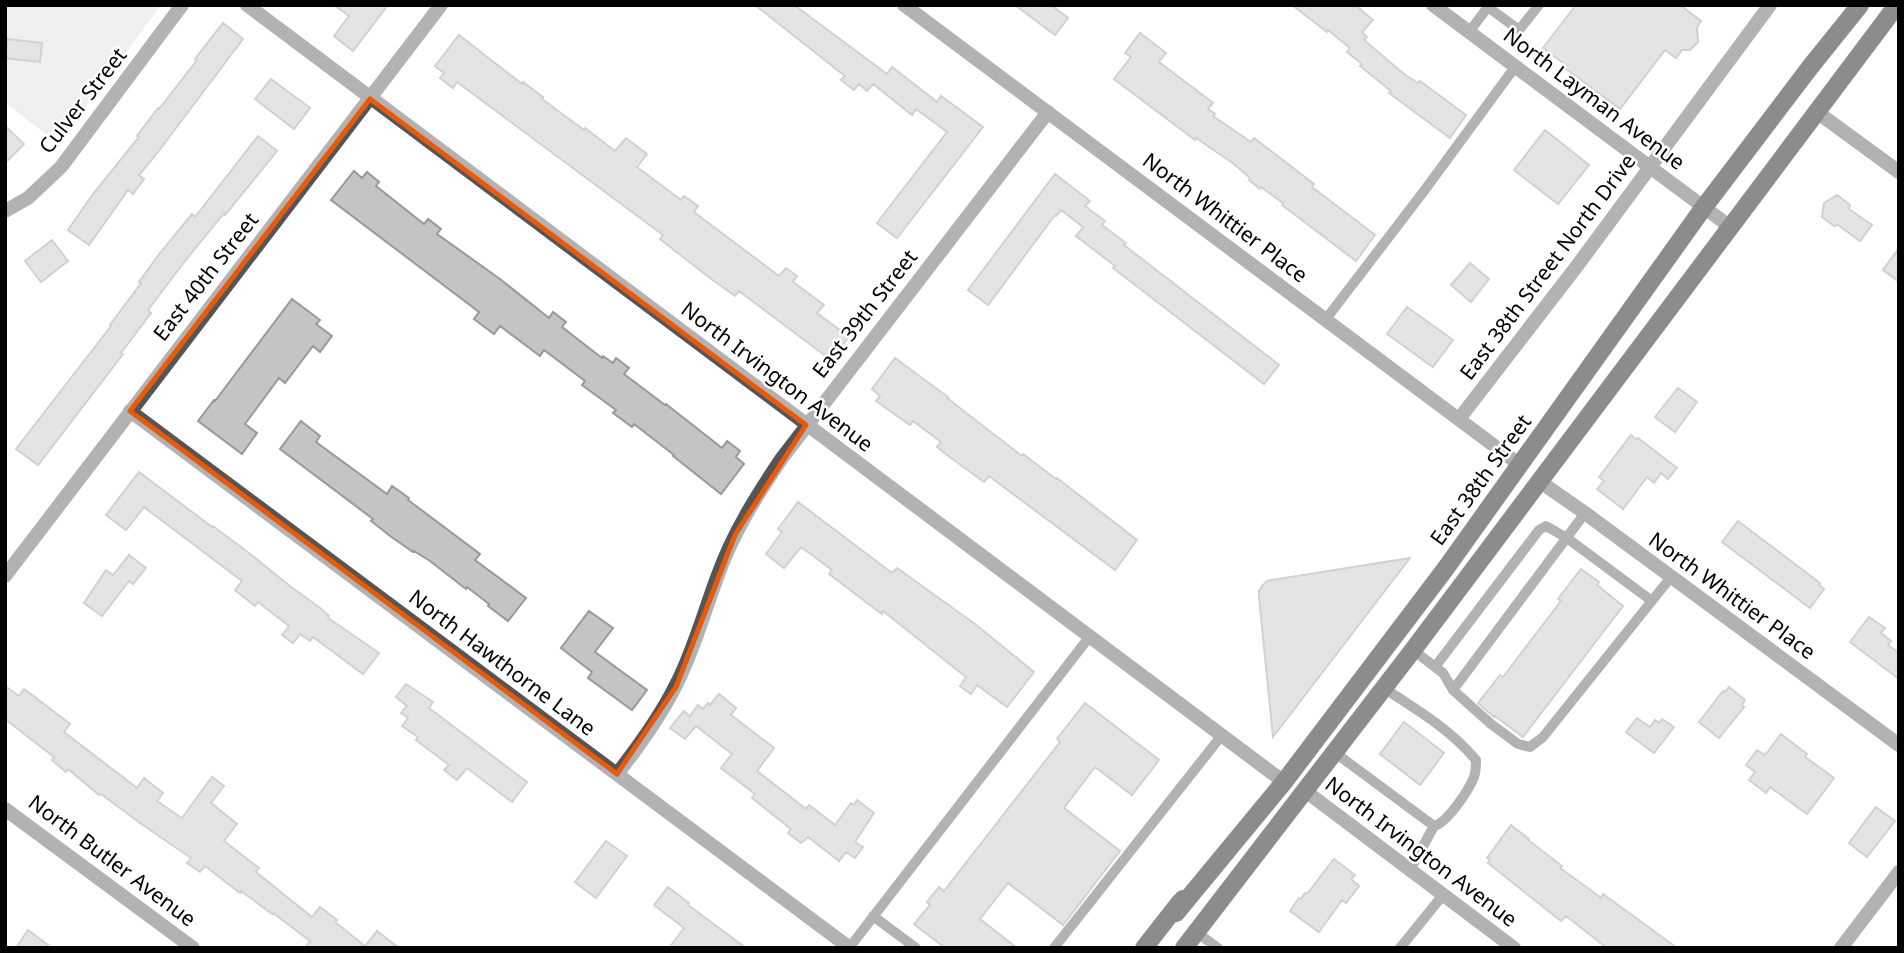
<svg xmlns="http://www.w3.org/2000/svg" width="1904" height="953" viewBox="0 0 1904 953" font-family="'Noto Sans',sans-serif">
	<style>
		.green { fill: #dcdcdc }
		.building { fill: #c4c4c4; stroke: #999; stroke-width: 2 }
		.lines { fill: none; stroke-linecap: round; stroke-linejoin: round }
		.primary-casing { stroke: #dbdbdb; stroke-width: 19 }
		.service { stroke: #555; stroke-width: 10 }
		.minor { stroke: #555; stroke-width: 14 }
		.tertiary { stroke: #555; stroke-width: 14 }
		.primary { stroke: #000; stroke-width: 18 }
		.marked { fill: none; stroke: #e8590c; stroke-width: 5; stroke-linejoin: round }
		.labels { text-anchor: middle; stroke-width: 5; stroke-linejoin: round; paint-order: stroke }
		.street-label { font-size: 21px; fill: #000; stroke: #fff }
	</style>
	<rect width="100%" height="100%" fill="#fff"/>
	<path class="green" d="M5 5H161L58 144 5 102Z"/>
	<path class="building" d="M334 5H388L353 51 334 36 349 16Z
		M755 5H794L887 74 892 67 937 102 941 96 983 127 897 238 877 223 947 132 916 109 912 115 873 84 867 91 859 84 854 90 841 80 845 76Z
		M1015 5H1051L1068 18 1055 35Z
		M1292 5H1355L1373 20 1362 32 1367 37 1364 40 1404 74 1418 83 1420 81 1466 115 1450 138 1389 93 1391 91 1360 66 1362 64 1347 52 1350 48 1328 30 1327 32Z
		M1576 5H1680L1701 21 1697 27 1698 42 1690 50H1682L1676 58 1665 50 1620 109 1565 68 1567 66 1543 48Z
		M223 23 243 39 158 152 139 175 144 179 133 194 128 190 89 245 68 230 93 194 139 137 137 136 158 108 159 109 197 60 195 59Z
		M1140 33 1166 53 1159 62 1213 103 1208 109 1215 114 1213 116 1251 142 1254 138 1314 184 1312 187 1375 235 1356 261 1282 205 1283 203 1261 187 1260 189 1249 180 1250 178 1234 164 1196 138 1195 140 1114 79 1131 57 1125 53Z
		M459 35 522 84 523 82 543 97 542 99 584 130 585 128 615 151 626 138 647 154 637 167 681 200 684 196 698 206 694 212 779 276 786 268 797 276 793 282 824 305 817 313 849 337 832 359 828 355 827 357 739 291 735 296 710 278 660 239 663 235 457 82 453 88 440 78 444 73 435 66Z
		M7 39 42 43 40 62 5 58Z
		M271 79 310 108 294 129 255 99Z
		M5 126 24 144 5 163Z
		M1545 130 1589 165 1558 204 1514 170Z
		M258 136 277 151 225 215 224 213 185 261 148 310 151 313 121 353 123 354 38 465 16 449 111 326 110 325 141 283 139 282 160 253 192 214 195 217Z
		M354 171 362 178 367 172 379 182 376 186 424 224 428 219 441 229 437 234 500 279 549 318 553 312 566 322 562 327 602 358 603 356 613 363 616 358 629 368 624 374 665 405 666 404 722 448 727 441 740 451 736 457 744 464 721 494 673 456 674 455 634 424 632 427 613 413 616 410 582 385 585 381 544 350 540 356 500 326 494 334 474 319 479 312 331 200Z
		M1055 174 1090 201 1085 206 1105 221 1102 225 1126 243 1124 245 1279 365 1264 384 1113 268 1115 266 1076 236 1083 227 1061 210 1056 216 1055 215 988 305 968 290Z
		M1837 195 1850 205 1849 209 1872 225 1860 241 1838 225 1834 226 1822 217 1824 203Z
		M52 240 68 261 41 282 25 261Z
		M1899 248V282L1883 270Z
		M1470 263 1489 279 1471 302 1451 285Z
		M292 299 320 320 316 324 332 336 320 352 313 346 285 383 279 378 245 424 257 433 242 454 198 421 214 400 215 401Z
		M1407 307 1453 340 1433 367 1387 334Z
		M895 358 948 397 947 398 1022 456 1023 454 1056 479 1057 478 1137 540 1115 570 989 476 984 482 951 458 937 447 941 442 913 421 910 425 876 401 880 396 872 389Z
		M1678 388 1697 402 1675 432 1655 417Z
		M301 421 320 436 316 442 387 494 392 486 409 498 408 500 480 554 475 560 526 598 508 621 488 606 489 604 467 587 466 589 430 561 414 551 413 552 390 536 371 521 373 519 280 449Z
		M1631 435 1637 440 1638 438 1677 468 1668 479 1661 473 1654 483 1647 477 1623 509 1597 489 1604 481 1599 477Z
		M139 472 212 527 213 526 249 553 291 587 319 607 329 616 328 618 379 653 363 674 313 637 310 641 300 634 293 643 282 635 289 626 258 602 255 606 235 590 242 581 144 507 126 530 106 515Z
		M798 502 892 573 897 568 975 624 1034 672 1007 707 977 685 971 694 960 686 966 677 883 611 882 614 829 574 832 570 801 547 784 568 766 554 782 532 778 529Z
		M1738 521 1820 583 1819 585 1824 589 1810 608 1722 542Z
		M129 555 146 568 133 584 129 581 102 616 84 603 106 570 113 575Z
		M1410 558 1273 737 1259 597V591L1262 586 1267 581 1272 580Z
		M1581 569 1599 582 1597 585 1623 606 1523 737 1495 716 1494 717 1478 703 1500 675 1503 677 1561 601 1558 599Z
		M589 611 613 628 595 652 647 690 632 710 588 678 592 672 561 648Z
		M1869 617 1885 628 1881 633 1891 641 1888 645 1899 653V679L1850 642Z
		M406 684 433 702 429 708 527 782 512 802 467 768 457 780 444 770 449 765 416 740 418 737 402 726 408 718 401 713 407 706 396 697Z
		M5 686 19 696 24 689 70 724 64 732 137 788 144 778 163 793 157 801 182 818 212 777 224 786 211 803 237 824 224 841 259 868 256 872 312 917 320 907 337 920 335 922 365 946 377 931 399 948H305L310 941 273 913 272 914 241 891 240 893 205 866 200 872 187 863 191 858 140 823 101 794 99 795 68 769 66 772 52 760 54 757 5 719Z
		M1729 687 1745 700 1742 705 1744 707 1719 738 1699 722 1723 691 1725 692Z
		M719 694 736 708 731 715 774 748 757 771 806 809 809 805 835 825 851 803 854 805 857 800 874 813 855 842 863 847 855 858 846 852 839 861 808 837 801 843 788 833 791 829 752 798 755 794 721 768 732 754 696 726 685 739 670 728 684 711 690 716 698 705 703 709 708 703 710 705Z
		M1085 703 1159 760 1132 795 1095 767 1064 808 1120 851 1063 925 1008 883 980 919 1017 948H945L914 924 930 905 927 902 939 887 944 891 1060 742 1057 739Z
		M1637 718 1650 727 1655 720 1659 723 1662 719 1674 727 1654 753 1626 732Z
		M1404 722 1444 753 1420 785 1380 754Z
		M1781 734 1807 754 1805 757 1834 778 1807 814 1770 787 1766 793 1749 780 1755 772 1746 765 1757 750 1765 755Z
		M1876 807 1895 821 1867 857 1849 843Z
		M1511 825 1529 839 1528 840 1562 866 1560 868 1585 886 1601 898 1603 894 1677 948H1607L1566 916 1561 921 1488 863 1490 860 1487 858Z
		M606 841 627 856 596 898 575 882Z
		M1334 859 1355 875 1351 879 1359 886 1346 903 1342 900 1319 932 1290 911 1299 898 1301 899 1305 893 1307 894Z
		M668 887 689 903 688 905 746 948H669L684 928 654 905Z
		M28 930 52 948H16Z"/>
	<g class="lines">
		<defs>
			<path id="primary" d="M1183 899 1176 913 1284 782 1446 568 1704 207 1811 66 1860 5
				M1144 948 1180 902
				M1184 948 1413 650 1897 5"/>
		</defs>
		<use href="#primary" class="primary-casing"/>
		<path class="service" d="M1469 32 1488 7 1519 30 1539 5
			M1326 319 1424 191 1515 67
			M1413 650 1443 673 1453 690 1491 724 1518 744 1530 747 1543 737 1671 577
			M1435 667 1539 530 1546 526 1567 538 1652 601
			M1453 690 1585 513
			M1334 752 1434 826C1447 823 1469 790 1474 777 1476 771 1476 766 1476 760 1450 729 1416 709 1382 687
			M1410 870 1434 826
			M873 916 916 948
			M1196 932 1218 948
			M849 948 1090 636
			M1054 948 1222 735
			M1400 948 1443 895"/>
		<path class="minor" d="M247 5 1284 782
			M904 5 1520 465
			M1817 112 1899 172
			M5 211 28 198 61 167 182 5
			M130 411 850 948
			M1459 419 1577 266 1770 5
			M1539 481 1585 513 1899 745
			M5 576 441 5
			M617 774C639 746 660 717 676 685 694 650 704 612 718 575 733 533 757 495 782 458L1048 112
			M1304 790 1514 948
			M5 809 193 948
			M1841 948 1899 872"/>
		<path class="tertiary" d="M1433 5 1729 226"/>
		<use href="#primary" class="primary"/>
	</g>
	<path d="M0 0H1904V953H0ZM370 99 806 425 735 535 676 687 617 774 130 411Z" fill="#fff" fill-opacity=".55" fill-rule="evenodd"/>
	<path class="marked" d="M370 99 806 425 735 535 676 687 617 774 130 411Z"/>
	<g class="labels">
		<g class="street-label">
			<text transform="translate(1594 99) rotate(37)" y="7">North Layman Avenue</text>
			<text transform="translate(83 101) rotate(-52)" y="7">Culver Street</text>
			<text transform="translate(1225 218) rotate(37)" y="7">North Whittier Place</text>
			<text transform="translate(1548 267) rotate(-53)" y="7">East 38th Street North Drive</text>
			<text transform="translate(206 277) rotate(-52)" y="7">East 40th Street</text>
			<text transform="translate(865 314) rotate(-52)" y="7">East 39th Street</text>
			<text transform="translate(777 377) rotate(37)" y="7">North Irvington Avenue</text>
			<text transform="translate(1481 480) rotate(-54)" y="7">East 38th Street</text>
			<text transform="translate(1732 596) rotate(36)" y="7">North Whittier Place</text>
			<text transform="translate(502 663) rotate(37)" y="7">North Hawthorne Lane</text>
			<text transform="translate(1421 852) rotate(37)" y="7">North Irvington Avenue</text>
			<text transform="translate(112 861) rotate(37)" y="7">North Butler Avenue</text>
		</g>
	</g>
	<rect width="1904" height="953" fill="none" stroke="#000000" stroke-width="14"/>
</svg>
